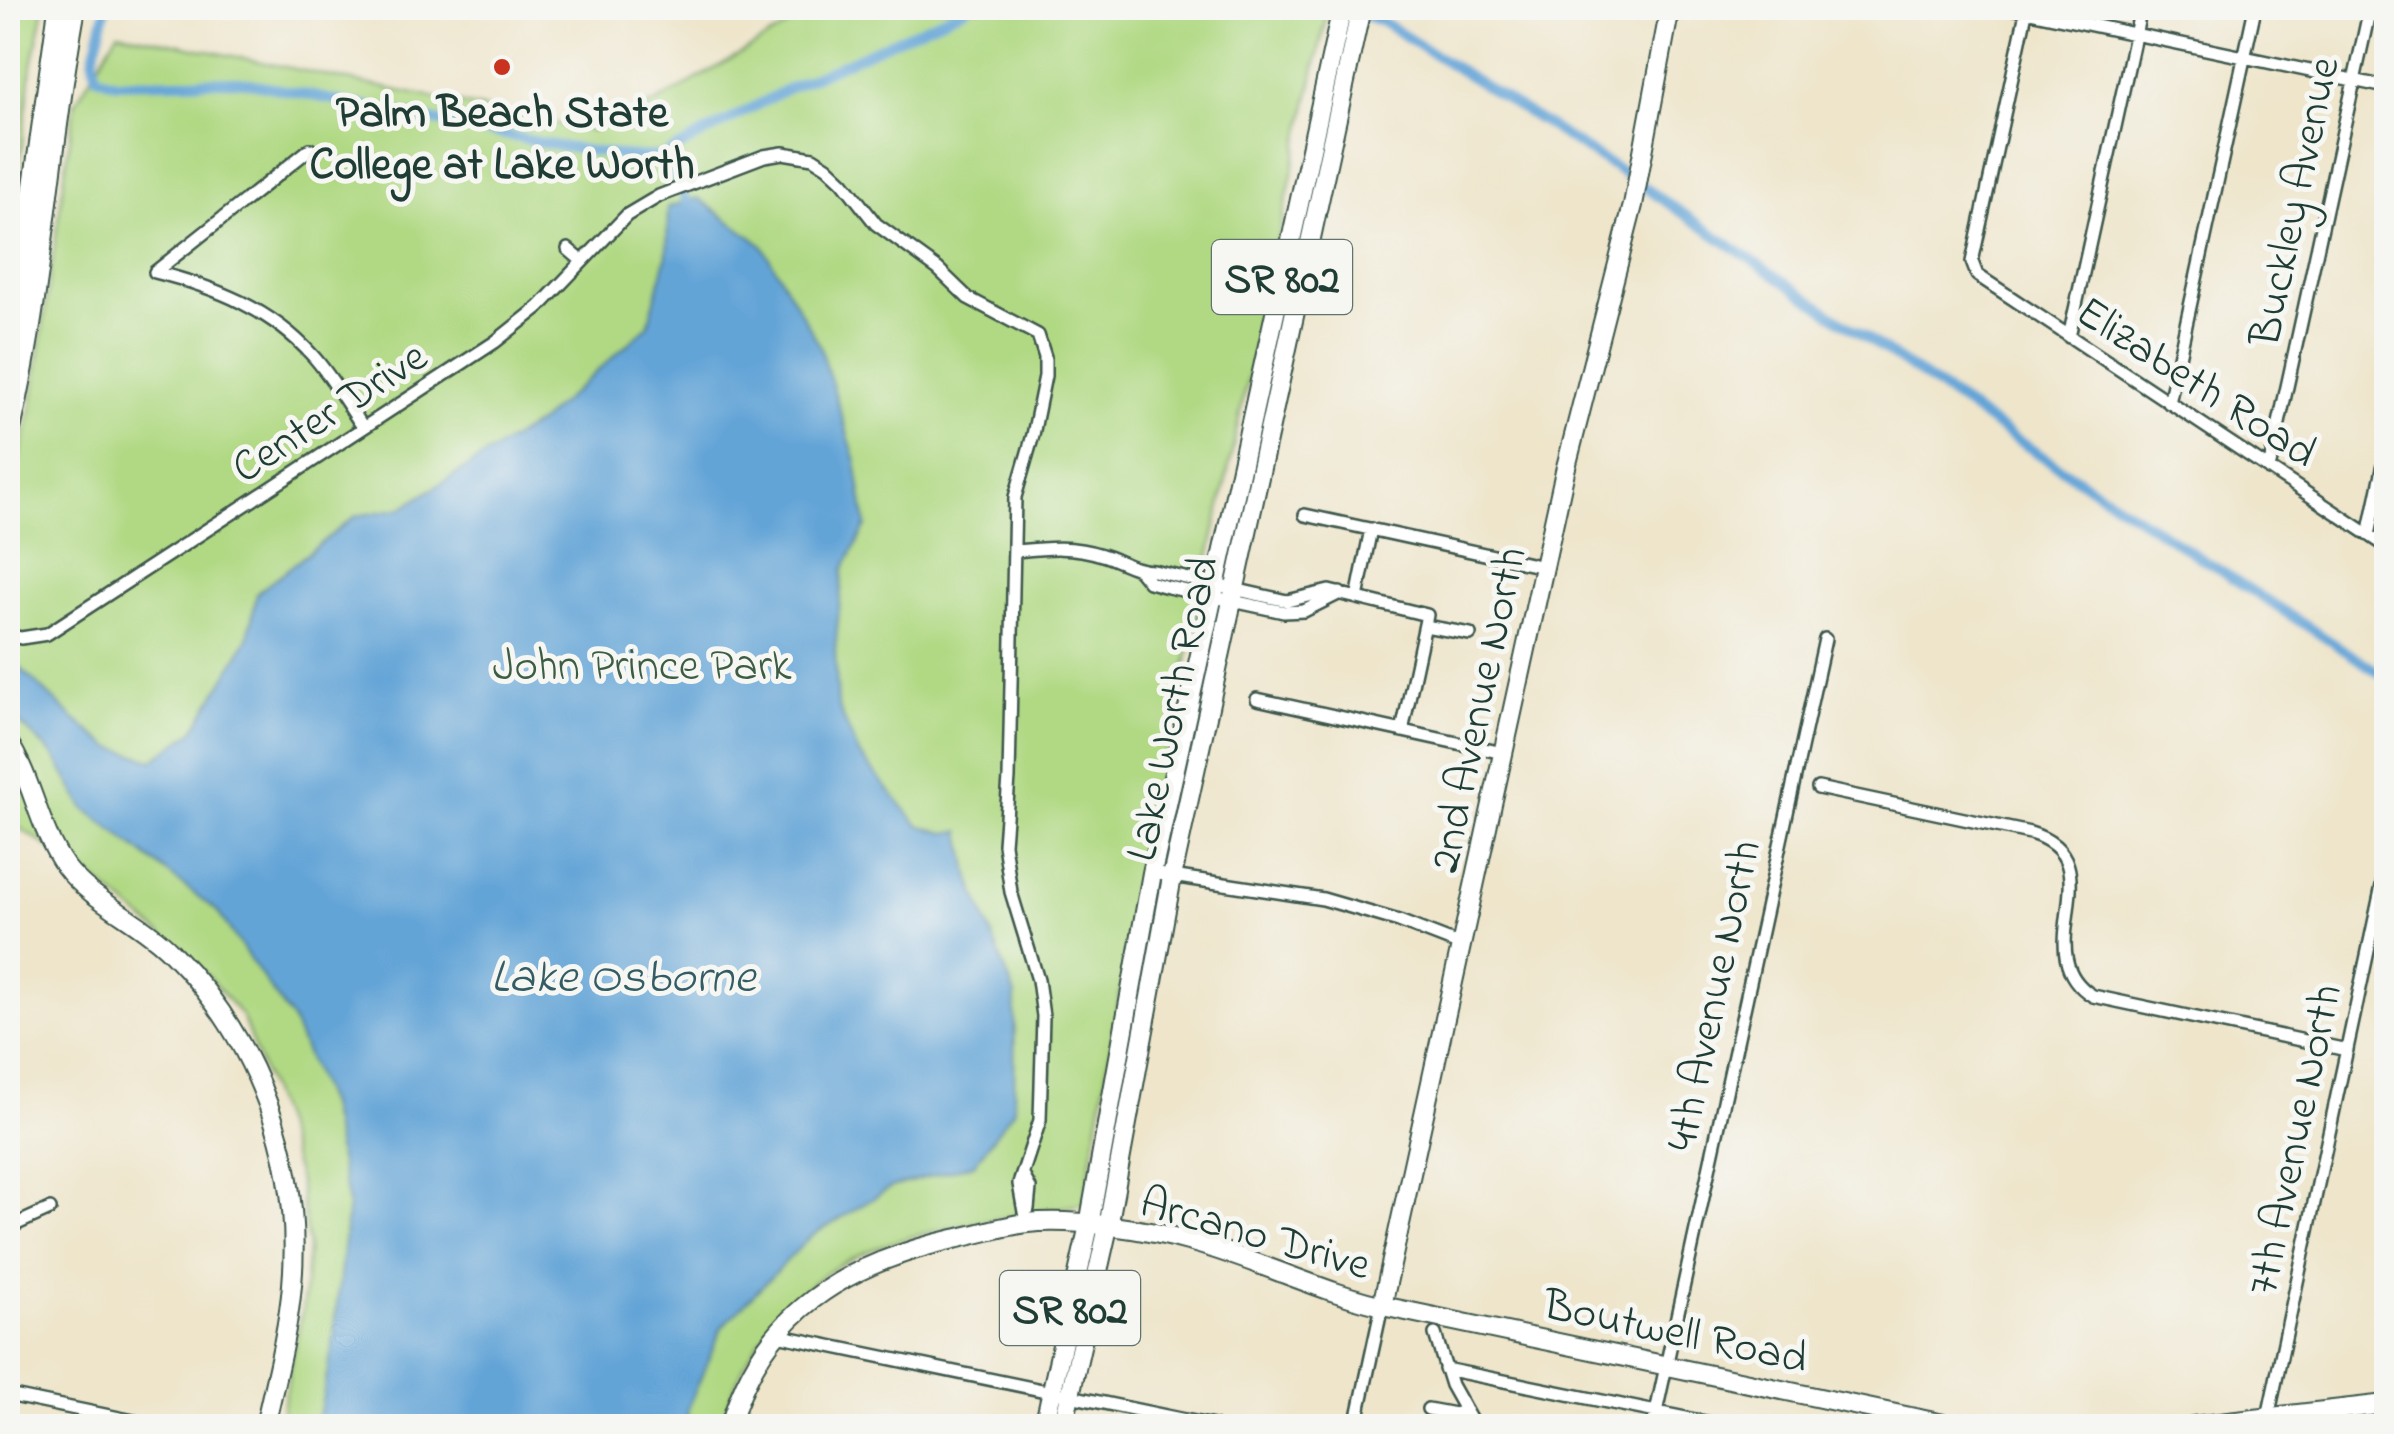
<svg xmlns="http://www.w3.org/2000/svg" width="2394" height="1434" viewBox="0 0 2394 1434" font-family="'Indie Flower',sans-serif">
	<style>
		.green { fill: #b1d984; stroke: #688b5c; stroke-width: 2.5 }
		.water { fill: #63a4d7; stroke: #417086; stroke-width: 2.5 }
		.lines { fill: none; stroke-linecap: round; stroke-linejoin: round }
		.canal { stroke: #63a4d7; stroke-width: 10 }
		.street-casing { stroke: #3e564b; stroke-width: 16 }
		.secondary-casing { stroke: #3e564b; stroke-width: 22 }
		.primary-casing { stroke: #3e564b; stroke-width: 22 }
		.street { stroke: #fff; stroke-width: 11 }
		.secondary { stroke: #fff; stroke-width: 18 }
		.primary { stroke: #fff; stroke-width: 18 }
		.poi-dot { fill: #c8321e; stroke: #f6f6f2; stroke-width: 4 }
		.labels { text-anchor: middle; stroke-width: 10; stroke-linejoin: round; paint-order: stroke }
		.shield { fill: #f6f6f2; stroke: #60746d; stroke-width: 2.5 }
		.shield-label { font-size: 42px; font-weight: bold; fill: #1f3d34 }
		.poi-label { font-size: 45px; font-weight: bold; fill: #1f3d34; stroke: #f6f6f2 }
		.street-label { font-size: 45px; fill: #1f3d34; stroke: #f6f6f2 }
		.park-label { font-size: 45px; fill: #3c5c44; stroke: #f6f6f2 }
		.water-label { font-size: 48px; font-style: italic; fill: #335c65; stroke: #f6f6f2 }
	</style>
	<rect width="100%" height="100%" fill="#f6f6f2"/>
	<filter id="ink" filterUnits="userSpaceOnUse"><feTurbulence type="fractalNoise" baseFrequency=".01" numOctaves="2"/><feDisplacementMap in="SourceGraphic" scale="20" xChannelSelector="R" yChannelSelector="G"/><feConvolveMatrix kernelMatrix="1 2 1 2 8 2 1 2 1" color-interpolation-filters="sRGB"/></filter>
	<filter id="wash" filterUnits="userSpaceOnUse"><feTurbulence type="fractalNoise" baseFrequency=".0048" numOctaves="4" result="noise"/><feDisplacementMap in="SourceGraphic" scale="40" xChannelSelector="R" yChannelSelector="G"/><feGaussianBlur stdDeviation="2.25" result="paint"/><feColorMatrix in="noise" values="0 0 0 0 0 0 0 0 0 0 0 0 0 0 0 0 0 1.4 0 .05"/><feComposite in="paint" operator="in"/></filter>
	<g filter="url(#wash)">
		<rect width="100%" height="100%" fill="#eee5cb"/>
		<path class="green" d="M8 8H44L31 71 8 262Z
			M819 8H1328L1140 877 1084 1204C1017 1217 946 1224 882 1246 801 1272 742 1346 721 1426H279L303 1306 308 1246 299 1182 282 1122 242 1016 205 973 147 922 83 870 8 820V504L31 410 75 103 118 32 592 131 659 101Z"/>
		<path class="water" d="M698 198 762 245 820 346 856 461 866 526 843 570 835 651 838 706 859 754 918 825 945 833 961 831 970 879 1015 995 1014 1109 974 1164 892 1187 810 1237 722 1327 688 1408 686 1426H317L332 1349 348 1204 328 1105 292 1020 217 911 84 808 54 756 8 712V656L74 719 110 747 153 760 194 731 248 638 257 593 356 516 402 508 541 421 648 326 667 254 668 207Z"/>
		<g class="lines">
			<path class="canal" d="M106 8 93 60 97 77 116 83 240 81 558 146 632 157 663 156 787 89 967 8
				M1359 14 1381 21 1622 172 2014 438 2386 677
				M663 156 687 201"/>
		</g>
	</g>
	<g filter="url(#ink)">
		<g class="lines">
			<defs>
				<path id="street" d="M2011 8 2386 87
					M2027 8 1972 262 1977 275 2386 546
					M310 149 155 272C215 287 271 309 313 356 332 377 347 404 363 427
					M568 249 582 261
					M2069 337 2141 8
					M2169 403 2255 8
					M2269 469 2370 8
					M1305 515 1544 567
					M2369 535 2386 454
					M1016 551C1046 548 1072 545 1102 555 1120 560 1134 571 1154 571L1287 601 1329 591 1427 615 1402 731
					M1140 571 1149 582 1168 587 1284 612 1304 611 1340 593
					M1357 598 1371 529
					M1425 626 1470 634
					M8 635 21 638 47 634 495 342 539 307 627 215 659 196 764 156 783 153 813 158 827 167 843 182 876 224 938 269 968 298 1038 335 1045 357V376L1033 435 1015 497 1009 778 1004 844 1011 892 1038 980 1043 1016 1040 1120 1019 1184 1026 1223
					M1257 699 1503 753
					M1818 788 2030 833C2118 859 2023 954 2093 996L2347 1050
					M1152 873 1323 899 1399 921 1461 945
					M1023 1175 1030 1188 1028 1209
					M8 1228 50 1209
					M1435 1334 1451 1385 1474 1426
					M777 1335 1214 1426
					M1445 1369 1725 1426
					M8 1395 158 1426
					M1428 1409 1455 1414 1464 1411
					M2267 1422 2386 867
					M1356 1426 1382 1306
					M1653 1426 1825 639"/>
				<path id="secondary" d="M8 364 58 8
					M8 442C43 300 49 152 76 8
					M8 742C33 780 38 828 65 866 92 902 140 920 171 952 258 1039 303 1162 292 1285 288 1332 275 1380 265 1426
					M1382 1306 1565 471 1633 205 1670 8
					M730 1426C762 1312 845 1264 954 1239 978 1234 1003 1226 1027 1223 1073 1218 1147 1229 1192 1242 1259 1260 1324 1294 1392 1308 1579 1347 1766 1387 1953 1426
					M2193 1426 2386 1404"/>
				<path id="primary" d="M1044 1426 1089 1225 1152 873 1342 8
					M1063 1426 1108 1227 1172 877 1361 8"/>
			</defs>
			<use href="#street" class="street-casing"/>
			<use href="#secondary" class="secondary-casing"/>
			<use href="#primary" class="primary-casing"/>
			<use href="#street" class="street"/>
			<use href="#secondary" class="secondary"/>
			<use href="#primary" class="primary"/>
		</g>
	</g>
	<circle class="poi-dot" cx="502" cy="67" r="10"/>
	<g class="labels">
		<g class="shield">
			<rect x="1212" y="240" width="140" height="74" rx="8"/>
			<rect x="1000" y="1271" width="140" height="74" rx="8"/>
		</g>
		<g class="shield-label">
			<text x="1282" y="292">SR 802</text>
			<text x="1070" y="1323">SR 802</text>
		</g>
		<g class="poi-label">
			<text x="502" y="126">Palm Beach State<tspan x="502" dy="52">College at Lake Worth</tspan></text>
		</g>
		<g class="street-label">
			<text transform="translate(2292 201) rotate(-78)" y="16">Buckley Avenue</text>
			<text transform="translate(2198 380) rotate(33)" y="16">Elizabeth Road</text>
			<text transform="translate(328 410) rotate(-33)" y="16">Center Drive</text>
			<text transform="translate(1170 708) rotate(-78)" y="16">Lake Worth Road</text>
			<text transform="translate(1475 709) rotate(-78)" y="16">2nd Avenue North</text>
			<text transform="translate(1711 995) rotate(-78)" y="16">4th Avenue North</text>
			<text transform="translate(2292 1139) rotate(-78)" y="16">7th Avenue North</text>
			<text transform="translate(1256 1231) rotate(16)" y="16">Arcano Drive</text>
			<text transform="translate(1676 1329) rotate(12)" y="16">Boutwell Road</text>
		</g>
		<g class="park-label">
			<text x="642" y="679">John Prince Park</text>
		</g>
		<g class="water-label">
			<text x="623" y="991">Lake Osborne</text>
		</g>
	</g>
	<rect width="2394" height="1434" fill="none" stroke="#f6f6f2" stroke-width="40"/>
</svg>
